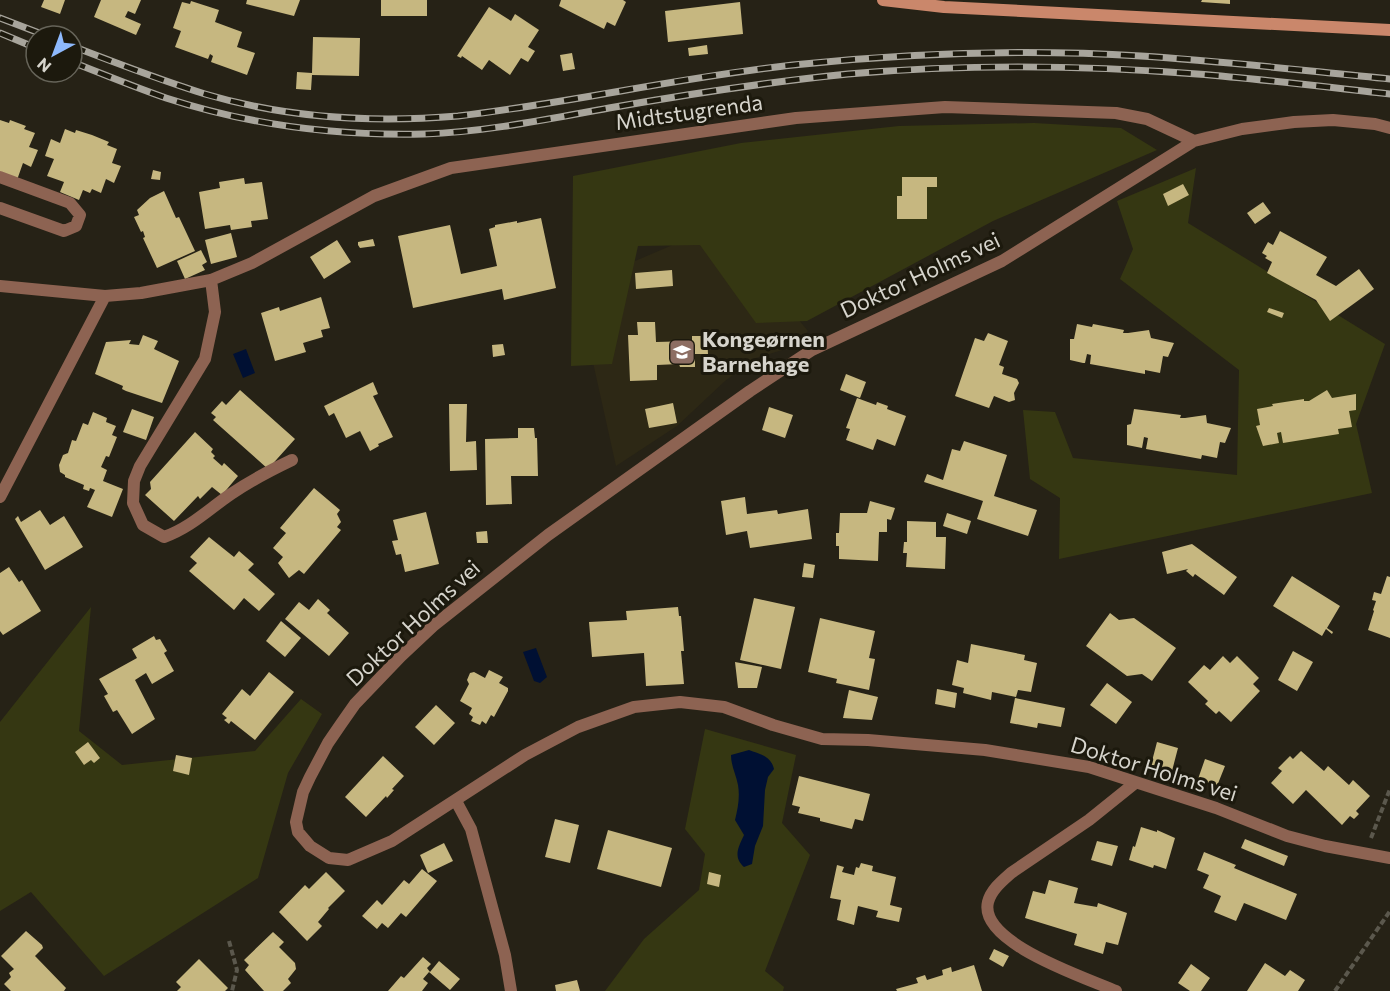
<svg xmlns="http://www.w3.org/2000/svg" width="1390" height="991" viewBox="0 0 1390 991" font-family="Commissioner,sans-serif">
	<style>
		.built { fill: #2d2815 }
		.green { fill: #353712 }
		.water { fill: #001033 }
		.building { fill: #c6b780 }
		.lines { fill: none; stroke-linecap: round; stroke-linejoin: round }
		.path { stroke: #5b584d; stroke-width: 4; stroke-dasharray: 6 3; stroke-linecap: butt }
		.service { stroke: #8d6352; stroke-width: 12 }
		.minor { stroke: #8d6352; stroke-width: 12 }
		.secondary { stroke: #ca876b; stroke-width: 12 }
		.rail-casing { stroke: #a8a59c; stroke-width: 7 }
		.rail { stroke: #1c190d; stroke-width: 4.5; stroke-dasharray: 14; stroke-linecap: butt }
		.labels { text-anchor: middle; stroke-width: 6; stroke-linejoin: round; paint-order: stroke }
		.street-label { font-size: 22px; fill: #d6d4cc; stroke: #1c190d }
		.poi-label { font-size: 22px; font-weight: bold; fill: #d6d4cc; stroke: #1c190d; text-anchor: start }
	</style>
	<rect width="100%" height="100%" fill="#262216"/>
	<path class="built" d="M734 242 808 331 792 347 756 358 725 381 677 426 616 466 578 295 628 264 675 244Z"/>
	<path class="green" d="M1034 123 1121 128 1157 150 993 221 807 321 756 323 700 245 638 246 612 364 571 366 573 176 741 143 899 126Z
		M1196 168 1188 223 1385 344 1356 424 1372 493 1059 559 1060 498 1030 479 1023 410 1055 412 1073 458 1237 475 1239 370 1120 279 1133 249 1117 201Z
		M91 607 79 731 122 765 255 751 301 699 322 714 288 773 258 878 104 976 31 892 0 911V722Z
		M705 729 796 755 782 823 810 855 765 971 784 987 783 991H605L644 939 699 890 705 854 685 829Z"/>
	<path class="water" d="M246 349 255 373 243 378 233 354Z
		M536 648 547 677 540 683 534 681 523 652Z
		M749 750C760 754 771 756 774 769L768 777 765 790 763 826 755 846 752 864 744 867C733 857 738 848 744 835L735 820C738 808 740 797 738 785 736 774 731 766 731 755Z"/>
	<path class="building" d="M44 0H65L60 14 41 7Z
		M101 0H141L135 14 128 11 125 17 141 24 136 35 94 17Z
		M247 0H300L294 16 246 4Z
		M381 0H427V16H381Z
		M561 0H623L626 2 615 26 607 22 604 29 559 6Z
		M1202 0H1230V4L1201 2Z
		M191 1 219 10 215 22 242 32 237 47 255 53 247 75 211 62 213 56 210 54 208 59 175 47 181 31 173 28 182 2 190 4Z
		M740 2 743 34 668 42 665 11Z
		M489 7 511 21 515 14 539 30 528 47 535 51 528 62 521 58 510 75 489 60 482 70 462 56 461 58 457 56Z
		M313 37 360 38 359 76 312 75 311 90 296 89 297 72 312 73Z
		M707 45 708 54 689 56 688 48Z
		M572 53 575 69 563 71 560 55Z
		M0 120 9 123 10 120 26 126 24 129 35 133 29 147 38 150 31 167 23 163 17 180 0 174Z
		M65 129 75 133 76 130 92 135 109 142 107 145 117 149 112 163 121 166 114 183 106 179 101 193 92 189 90 193 83 190 79 200 60 192 64 182 47 176 54 159 45 156 51 139 60 143Z
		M153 170 161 172 160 180 151 179Z
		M902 177H937V187H927V219H897V196H902Z
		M244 178 245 184 262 182 268 219 251 221 252 227 231 230 230 225 205 229 199 192 220 188 219 182Z
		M1183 184 1189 195 1168 206 1163 194Z
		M164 191 176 218 179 217 195 251 157 268 143 238 145 237 143 231 141 232 134 217 139 215 137 210 150 198Z
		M1263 202 1271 213 1255 224 1247 213Z
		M541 218 556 288 504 300 502 289 413 308 398 236 450 225 461 274 497 266 489 229 495 227V225L517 221V223Z
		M1280 231 1327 257 1316 275 1336 286 1359 269 1374 289 1330 321 1316 300 1267 273 1272 262 1265 258 1267 256 1262 253 1268 242 1273 245Z
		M231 233 237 257 211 264 205 240Z
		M373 239 375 246 360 248 358 245V242Z
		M337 240 351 262 324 279 310 257Z
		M201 250 207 262 202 265 205 270 185 279 177 261Z
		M672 270 673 286 636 289 635 273Z
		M321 297 330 328 321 330 323 337 303 343 306 352 275 361 261 313 279 307 280 311Z
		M1269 308 1284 313 1282 318 1267 312Z
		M637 322H655L656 342 692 341V336H707L708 354H695V367H680L679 364 657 365V380L630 381 628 335H638Z
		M1077 324 1092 327 1093 324 1124 330 1123 333H1128L1149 330 1151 338 1174 343 1168 357 1163 356 1160 373 1145 370V374L1090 364 1091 355 1087 354 1085 363H1083L1070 360V339H1074Z
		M988 333 1008 341 999 365 1004 367 1002 374 1017 379 1019 383 1014 393 1015 400 1009 402 994 396 989 408 955 396 975 338 984 341Z
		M143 335 158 341 154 349 179 361 162 403 126 391 122 389 123 386 95 374 106 342 131 340 129 344 139 345Z
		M503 344 505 355 493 357 492 345Z
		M846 374 866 382 860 398 840 390Z
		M373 382 378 394 373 396 393 437 378 444 379 446 370 451 360 431 346 438 334 413 329 416 324 406Z
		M240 390 295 439 268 469 213 420 216 417 211 413 222 401 226 405Z
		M1327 390 1332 398 1356 394V410L1349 411 1352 427 1338 429 1339 434 1283 443 1281 432 1277 433 1279 443 1263 446 1256 426 1260 425 1257 409 1273 406 1272 404 1304 399V401H1309Z
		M857 398 876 405 877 402 888 406 887 409 906 416 895 446 877 439 873 450 846 440 850 429 846 428Z
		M673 403 677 423 649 428 645 409Z
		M449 404H467L466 442 476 441 477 470 450 471Z
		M769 407 793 415 785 438 762 430Z
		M132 409 154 417 146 440 123 432Z
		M1134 409 1181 415 1180 418H1185L1206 415 1207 423 1231 428 1225 443 1220 442 1217 458 1202 455 1201 459 1146 449 1148 438 1144 437 1142 448 1127 445V425L1131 424Z
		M93 412 107 418 106 422 116 426 112 435 117 437 109 457 106 456 101 467 107 470 103 481 123 489 112 517 87 507 95 490 90 488 89 491 83 489 84 485 65 477V475L60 472 59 465 63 455 68 453 72 440 76 441 83 423 88 425Z
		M518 428H534L535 438H537L538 476H511L512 504 486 505 485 439 518 438Z
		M195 432 213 449 211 452 215 456 213 458 222 466 224 463 238 476 222 495 212 487 200 499 198 496 174 521 145 495 151 489 150 482Z
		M964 441 1007 455 994 496 1037 510 1028 536 977 519 983 501 924 482 927 474 943 480 952 449 960 451Z
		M314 488 340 510 337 514 341 522 337 527 341 530 304 574 299 570 289 578 278 563 283 557 273 548 286 533 280 528Z
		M745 497 747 514 777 510 778 514 808 509 812 539 750 548 747 531 726 535 721 501Z
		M870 501 895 508 891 520 887 519V532H879L878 561 839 559V546H836V533H839L840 513H867Z
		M40 510 50 525 64 516 83 547 45 570 15 519 18 516 21 522Z
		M426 512 439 564 405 572 401 554 396 555 392 541 398 540 393 520Z
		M947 513 971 521 967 534 943 526Z
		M907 521 936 522V537H946L945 569 906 567 907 553H903L904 542H907Z
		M487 531 488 543H477L476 532Z
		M209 537 234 557 239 551 254 564 248 570 275 594 259 611 244 598 234 610 189 571 197 563 190 557Z
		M1192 544 1237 577 1224 595 1195 574 1193 577 1186 571 1188 569 1167 574 1162 552Z
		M804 563 815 565 813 578 802 577Z
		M9 567 19 582 22 580 41 611 3 635 0 631V573Z
		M1292 576 1340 606 1327 628 1333 632 1332 634 1326 629 1322 636 1273 606Z
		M1387 576 1390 577V638L1368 630 1374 611 1373 610 1376 601 1372 600 1374 592 1381 594Z
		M754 598 795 607 781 669 740 660Z
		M318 599 330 610 327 613 349 633 329 656 285 619 299 602 309 610Z
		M678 607 679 616H681L684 651H681L684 684 646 686 644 653 592 657 589 622 627 620 626 611Z
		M1110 613 1119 620 1134 618 1176 648 1152 681 1142 674 1127 676 1086 646Z
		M820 618 875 631 869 658 875 659 869 690 836 683 837 679 808 672Z
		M281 621 301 638 285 657 266 641Z
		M154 636 156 640 160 639 167 651 164 653 174 671 152 684 146 673 135 680 155 719 132 734 117 710 113 712 104 696 108 694 99 679 137 658 132 649Z
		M971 644 1025 655 1024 660 1037 663 1031 692 1018 690 1016 697 992 692 991 700 963 693 964 688 952 685 957 660 968 663Z
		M1293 651 1313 662 1297 691 1278 680Z
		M1223 656 1230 663 1237 656 1259 678 1253 684 1260 691 1231 722 1219 711 1216 714 1205 704 1208 701 1188 682 1204 665 1210 670Z
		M735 662 762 667 757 688H738Z
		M489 670 503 677 499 683 508 688V691L494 717 491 715 486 724 482 721 480 725 471 721 473 717 469 714 472 708 460 701 469 684 467 680 470 673 474 672 485 678Z
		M269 672 294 692 255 740 231 721 229 724 224 720 227 718 222 714 242 689 250 696Z
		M1107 683 1132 702 1116 724 1090 705Z
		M937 689 957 693 955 708 935 704Z
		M849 690 878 697 872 720 843 718Z
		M1015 698 1065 708 1061 727 1038 723 1037 728 1010 723Z
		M436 705 455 723 434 745 415 727Z
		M88 742 100 758 94 763 91 760 84 765 75 752Z
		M1157 742 1178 748 1172 771 1151 765Z
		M1301 751 1324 771 1328 766 1349 785 1353 780 1370 796 1356 811 1359 814 1354 819 1350 816 1342 825 1306 790 1293 804 1271 783 1282 771 1278 768 1290 756 1293 759Z
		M176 755 192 758 189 775 173 771Z
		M383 756 404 776 392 789 394 790 387 798 386 796 366 817 345 797Z
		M1205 759 1225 766 1217 786 1198 779Z
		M799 776 870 794 863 821 855 819 852 829 820 821V818L798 813 800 807 792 805Z
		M555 819 579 825 570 863 545 857Z
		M1141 827 1157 832V830L1175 838 1166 869 1154 865 1153 868 1129 860 1133 846 1135 847Z
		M608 830 672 848 661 887 597 869Z
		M1245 839 1288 856 1284 866 1241 848Z
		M1097 841 1118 846 1112 866 1091 860Z
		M444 843 453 861 428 873 420 855Z
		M1204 852 1236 865 1234 868 1297 894 1286 920 1244 903 1236 921 1214 912 1221 896 1203 888 1209 875 1197 870Z
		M861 863 873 866 872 871 896 877 890 905 902 908 899 922 876 917 878 911 858 906 854 925 837 920 841 900 830 898 837 865 844 867 842 872 854 875 856 867 859 868Z
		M422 869 437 881 406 917 401 913 388 928 382 923 377 929 362 916 377 900 382 905 404 880 409 884Z
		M326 872 345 891 328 908 329 909 318 922 322 926 307 941 279 912 305 885 309 889Z
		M709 872 721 875 719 887 707 884Z
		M1049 880 1078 888 1074 903 1097 907 1098 903 1127 913 1118 945 1106 942 1103 954 1074 945 1077 934 1025 918 1033 891 1045 894Z
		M26 931 42 945 43 948 35 956 66 988 64 991H11L4 984 11 977 9 973 14 969 1 956Z
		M273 932 284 942 279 947 295 963 296 969 288 979 291 983 283 991H264L245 970 249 965 244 960Z
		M994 949 1009 956 1003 967 989 959Z
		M423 957 431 964 427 968 430 972 439 961 460 979 450 990 429 972 423 979 428 983 422 991H388L401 976 404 978Z
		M199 959 228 988 225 991H177L181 987 176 982Z
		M1265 963 1285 976 1290 970 1305 980 1298 991H1247Z
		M1191 964 1210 978 1201 991H1190L1178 983Z
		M974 965 982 991H897L896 989 918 983 916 978 925 975 927 980 943 975 942 970 951 967 952 972Z
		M577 980 580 991H556L555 985Z"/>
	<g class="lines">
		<path class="path" d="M1371 838 1390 789
			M229 941 237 970 232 991
			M1335 991 1390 911"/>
		<path class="service" d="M456 801 471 829 505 955 511 991
			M1116 991C1087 978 978 943 988 902 991 890 1002 881 1011 873L1089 820 1135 783"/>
		<path class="minor" d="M1390 128 1375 124 1333 120 1294 122 1242 129 1194 141 1002 261 812 350 750 391 548 535 433 626 401 656 355 704 341 724 328 743 310 777 303 792 296 822 298 832 310 846 329 858 348 860 392 841 525 755 578 727 634 707 680 702 724 707 773 725 822 739 868 740 985 750 1089 767 1216 808 1287 836 1325 846 1390 858
			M0 177 70 203 80 215 76 226 64 231 0 208
			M211 280 215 312 205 359 140 466 134 481 133 503 143 525 164 537C190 528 209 509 231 494 250 481 271 470 292 460
			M0 286 105 296 141 293 211 280 252 263 374 196 451 168 796 118 945 107 1116 113 1147 119 1194 141
			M0 497 105 296"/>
		<path class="secondary" d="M883 0 944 7 1390 30"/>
		<defs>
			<path id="rail" d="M0 18 47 36
				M0 33 36 48
				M72 46C116 63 160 80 205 94 286 118 373 123 458 116 570 103 681 77 793 65 908 53 1026 49 1141 56 1224 61 1307 71 1390 79
				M72 62C103 74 134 87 166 98 249 125 336 136 424 134 486 132 548 119 609 108 689 94 768 82 848 74 964 64 1081 65 1197 74 1261 79 1326 87 1390 94"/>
		</defs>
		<use href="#rail" class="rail-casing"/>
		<use href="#rail" class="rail"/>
	</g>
	<defs>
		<symbol id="school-square" viewBox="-11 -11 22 22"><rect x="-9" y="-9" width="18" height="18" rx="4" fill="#8d6e63" stroke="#1c190d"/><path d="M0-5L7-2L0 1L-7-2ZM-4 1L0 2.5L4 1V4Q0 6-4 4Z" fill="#fff"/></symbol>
	</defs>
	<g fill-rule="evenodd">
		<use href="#school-square" x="667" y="337" width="30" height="30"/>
	</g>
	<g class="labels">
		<g class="street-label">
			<text transform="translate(689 112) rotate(-8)" y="8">Midtstugrenda</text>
			<text transform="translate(920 275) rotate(-25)" y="8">Doktor Holms vei</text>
			<text transform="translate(413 623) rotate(-43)" y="8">Doktor Holms vei</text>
			<text transform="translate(1154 769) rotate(17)" y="8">Doktor Holms vei</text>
		</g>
		<g class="poi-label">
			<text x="702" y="347">Kongeørnen<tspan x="702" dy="25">Barnehage</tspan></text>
		</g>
	</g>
	<g transform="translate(54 54) rotate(221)"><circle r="28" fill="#1c190d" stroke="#666459" stroke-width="1.5"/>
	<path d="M0-4.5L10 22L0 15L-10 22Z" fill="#8eb9fc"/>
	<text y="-9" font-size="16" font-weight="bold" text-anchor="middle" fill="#d6d4cc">N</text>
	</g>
</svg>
